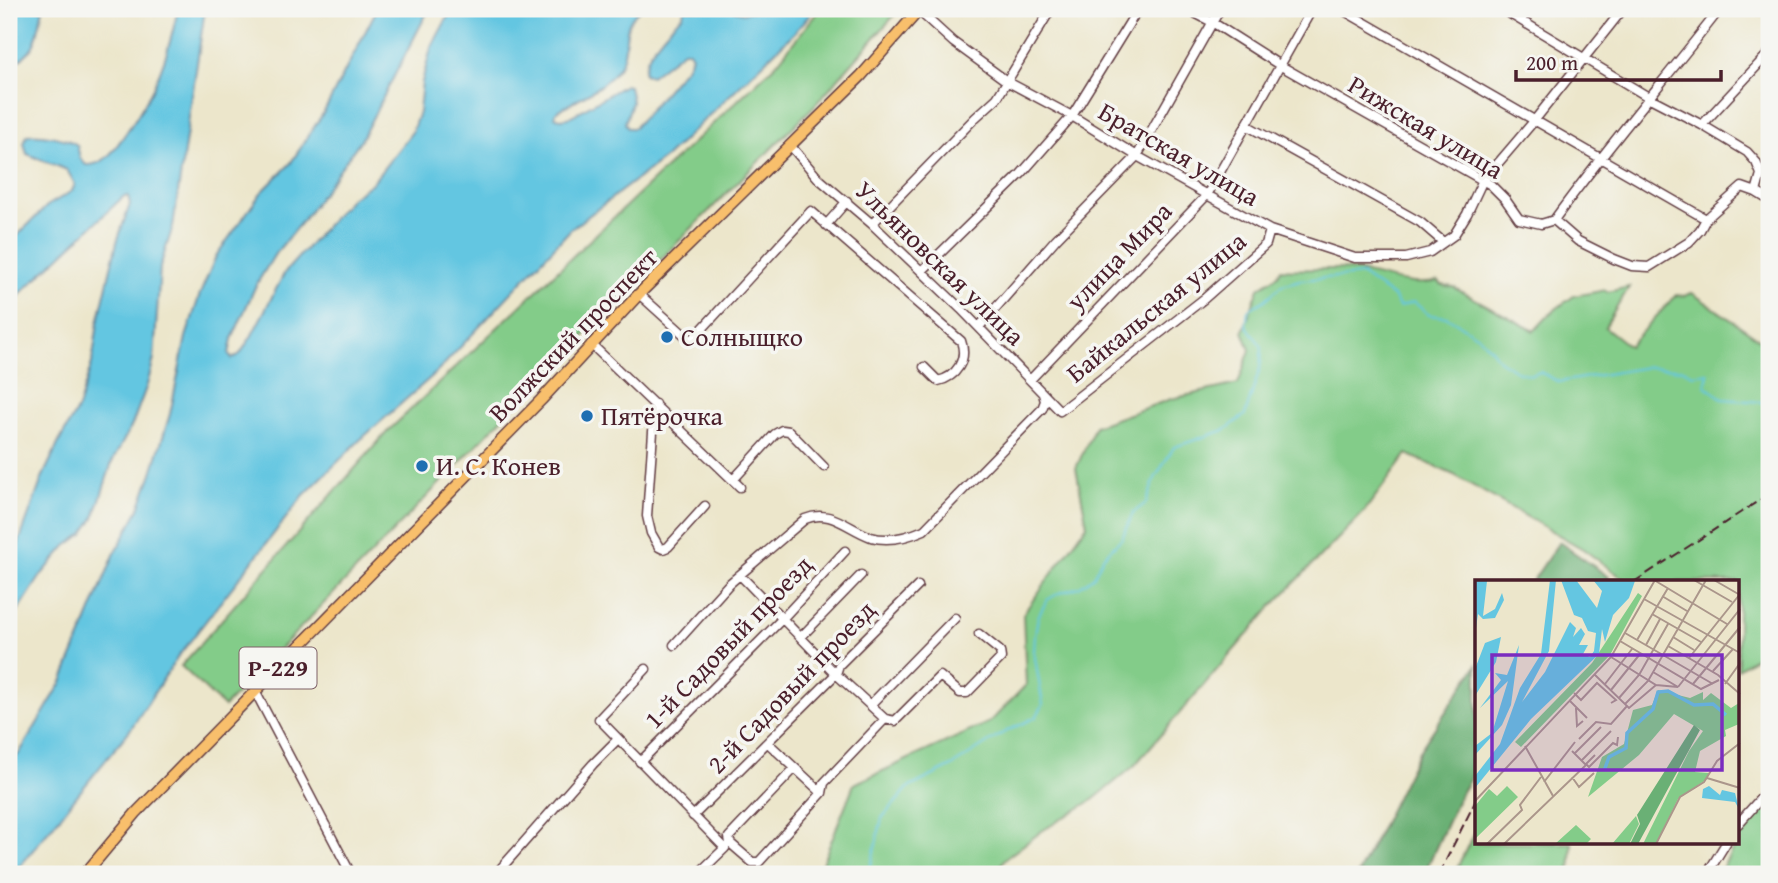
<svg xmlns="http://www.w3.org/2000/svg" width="1778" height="883" viewBox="0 0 1778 883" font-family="'Gentium Book Plus',serif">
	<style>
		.green { fill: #83cc89; stroke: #66765a; stroke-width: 2 }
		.forest { fill: #6ab075; stroke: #5a6850; stroke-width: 2 }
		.water { fill: #64c6e1; stroke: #577286; stroke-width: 2 }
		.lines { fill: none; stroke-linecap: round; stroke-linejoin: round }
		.stream { stroke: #64c6e1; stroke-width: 2 }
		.minor-casing { stroke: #623d43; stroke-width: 11 }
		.major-casing { stroke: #623d43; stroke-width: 13 }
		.minor { stroke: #fff; stroke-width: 8 }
		.major { stroke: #f8bf6c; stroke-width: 10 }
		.rail { stroke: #4a1f2b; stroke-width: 2; stroke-dasharray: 10 5; stroke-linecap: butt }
		.poi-dot { fill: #1f6fb2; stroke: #f6f6f2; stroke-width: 2.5 }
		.labels { text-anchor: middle; stroke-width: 7; stroke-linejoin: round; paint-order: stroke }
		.shield { fill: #f6f6f2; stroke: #7e6067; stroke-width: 2 }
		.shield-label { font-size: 24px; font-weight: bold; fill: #4a1f2b }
		.street-label { font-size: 26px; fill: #4a1f2b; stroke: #f6f6f2 }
		.poi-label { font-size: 26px; fill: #4a1f2b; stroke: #f6f6f2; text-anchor: start }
		.inset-river { fill: none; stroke: #64c6e1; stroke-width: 3.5 }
		.inset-road { fill: none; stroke: #ab968b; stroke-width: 2 }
		.view { fill: #7b2cbf; fill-opacity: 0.15; stroke: #7b2cbf; stroke-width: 3.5 }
		.inset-edge { fill: none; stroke: #4a1f2b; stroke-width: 3.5 }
	</style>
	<rect width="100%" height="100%" fill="#f6f6f2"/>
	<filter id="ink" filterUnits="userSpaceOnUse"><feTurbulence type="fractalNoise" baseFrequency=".0143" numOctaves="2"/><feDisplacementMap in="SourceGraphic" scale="14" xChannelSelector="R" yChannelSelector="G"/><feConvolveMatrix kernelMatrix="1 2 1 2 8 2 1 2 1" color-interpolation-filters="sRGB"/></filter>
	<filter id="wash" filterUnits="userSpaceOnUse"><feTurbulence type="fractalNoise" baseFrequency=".00686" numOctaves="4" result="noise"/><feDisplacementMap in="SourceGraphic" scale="28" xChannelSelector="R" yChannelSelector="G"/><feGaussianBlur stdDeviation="1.57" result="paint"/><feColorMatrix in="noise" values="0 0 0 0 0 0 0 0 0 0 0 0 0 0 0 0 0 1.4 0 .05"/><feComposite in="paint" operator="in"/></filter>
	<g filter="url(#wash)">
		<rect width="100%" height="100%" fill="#ece6cb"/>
		<path class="green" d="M820 9H900L814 106 520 400 224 707 181 666 387 432 776 64Z
			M1281 269C1304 271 1329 267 1352 270 1378 274 1413 289 1438 281L1442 285 1453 287 1534 331 1553 311 1574 296 1606 290 1607 292 1629 287 1605 327 1629 346 1676 295 1685 296 1692 293 1769 346V648L1738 669V582H1628L1583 549 1454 475 1407 454 1363 513 1271 607 1134 766 1094 799 1042 831 1005 859 995 874H818L854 784 990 722 1026 685 1023 614 1087 525 1076 468 1095 426 1171 399 1238 384 1250 350 1243 331 1259 288 1278 275Z
			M1769 800V874H1719L1749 820Z
			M1477 827V843H1572L1570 874H1454Z"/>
		<path class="forest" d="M1559 542 1609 577 1605 582H1532Z
			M1477 665V767L1460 795 1424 874H1358L1418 753Z"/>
		<path class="water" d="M9 9H43C35 41 40 48 9 67Z
			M178 9H205L173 226 160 267 154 359 147 385 132 425 112 462 94 518 83 534 66 546 42 574 9 625V596L14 579V556L43 476 60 440 78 408 92 363 98 323 117 242 130 204 128 196 123 197 22 292 9 311V244L47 206 72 191 75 184 67 170 27 154 24 143 27 135C38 133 69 138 77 145L80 158 86 165C106 166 115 148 126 133 156 90 167 60 178 9Z
			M377 9H429L362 138 307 215 275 254 256 285 232 339 229 354 232 359 240 354 251 337 285 272 351 198 372 183 412 132 419 112 422 82 431 48 452 9H641C620 21 630 45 621 63 608 87 577 98 556 112L555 117 560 119 568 118 625 85 629 86 632 102 625 123 628 128H634L687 66 692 56 689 51H683L651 76 644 74C643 55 669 27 683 15L684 9H731L743 13 760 9H815L795 32 666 157 571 229 438 371 360 440 304 495 177 658 130 730 20 866 12 874H9V767L20 752 62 682 114 555 138 511 152 473 170 414 186 337 200 294 216 256 261 193 290 164 324 112Z"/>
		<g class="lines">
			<path class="stream" d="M869 874 882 818 908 788 952 766 1003 733 1036 717 1043 705 1034 652 1035 635 1038 617 1047 600 1059 593 1079 587 1094 576 1103 557 1122 538 1133 513 1146 503 1155 478 1174 447 1225 430 1245 415 1260 368 1262 347 1246 325 1248 310 1265 300 1282 285 1300 280 1362 275 1395 298 1399 307 1414 302 1429 315 1447 317 1478 336 1492 350 1499 360 1516 371 1531 375 1540 372 1559 382 1647 367 1682 369 1693 375 1708 373 1706 386 1723 399 1762 402 1769 409"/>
		</g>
	</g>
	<g filter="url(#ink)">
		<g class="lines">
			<defs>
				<path id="minor" d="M1187 9 1212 22 1281 66 1491 185 1505 199 1519 219 1541 224 1554 220 1578 241 1614 259 1632 266 1649 267 1689 242 1700 230 1706 219 1742 187 1756 192
					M1341 9 1706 219
					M1502 9 1650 98 1702 125 1747 152 1756 162 1761 174 1756 192 1769 200
					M919 11 953 42 1008 82 1072 116 1137 156 1270 230 1355 258H1406L1430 252 1454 235 1467 214 1482 182 1534 121 1623 9
					M1521 20 1529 9
					M1246 125 1420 222 1442 241
					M1702 125 1769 53
					M790 145 818 178 872 224 961 309 1060 411 1205 298 1266 244 1270 230
					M1554 220C1606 148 1665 80 1720 9
					M872 224 975 118 997 98 1051 9
					M826 225 847 201
					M922 271 1021 174 1072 116 1138 9
					M639 294 691 341 811 211 961 341C968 360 956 377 938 381L924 367
					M979 327 1056 239 1137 156 1220 9
					M591 344 740 487
					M1030 380 1207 195 1312 9
					M655 404 647 516 651 533 659 547 663 549 668 547 705 506
					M733 480 775 434 782 430 789 431 824 467
					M740 575 836 674 885 719
					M801 637 861 575
					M674 645 729 584 805 519C830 508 848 529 871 537 888 542 908 537 924 530L1042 409 1045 401 1043 394
					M646 669 599 719 725 848 698 874
					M255 691 351 874
					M870 705 955 618
					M885 719 895 721 940 676 960 693H967L1001 658 1000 651 979 634
					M768 743 822 793
					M640 762 783 618 845 551
					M795 768 729 837 730 843 752 862H759L822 793 824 783 885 719
					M693 816 836 674 839 665 918 586
					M1738 824 1769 789
					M496 874 593 764 618 739
					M1707 874 1726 843"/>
				<path id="major" d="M85 874 136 813 541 400 639 294 861 76 920 9"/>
			</defs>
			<use href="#minor" class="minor-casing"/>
			<use href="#major" class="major-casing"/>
			<use href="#minor" class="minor"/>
			<use href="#major" class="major"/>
			<path class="rail" d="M1634 582 1769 494
				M1439 874 1477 798"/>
		</g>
	</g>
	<g class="poi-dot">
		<circle cx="667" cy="337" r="7"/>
		<circle cx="587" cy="416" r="7"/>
		<circle cx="422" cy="466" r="7"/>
	</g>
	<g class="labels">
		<rect class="shield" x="239.5" y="647.5" width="77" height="41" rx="5"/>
		<g class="shield-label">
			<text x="278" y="676">Р-229</text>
		</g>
		<g class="street-label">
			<text transform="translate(1426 127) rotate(31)" y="9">Рижская улица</text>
			<text transform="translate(1179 154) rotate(30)" y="9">Братская улица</text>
			<text transform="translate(1119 256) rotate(-46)" y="9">улица Мира</text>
			<text transform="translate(940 263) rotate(44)" y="9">Ульяновская улица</text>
			<text transform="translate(1156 307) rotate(-39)" y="9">Байкальская улица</text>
			<text transform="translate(573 335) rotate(-46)" y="9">Волжский проспект</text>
			<text transform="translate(728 642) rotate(-46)" y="9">1-й Садовый проезд</text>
			<text transform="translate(791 687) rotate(-46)" y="9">2-й Садовый проезд</text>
		</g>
		<g class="poi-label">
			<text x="681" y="346">Солныщко</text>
			<text x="601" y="425">Пятёрочка</text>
			<text x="436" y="475">И. С. Конев</text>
		</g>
	</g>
	<g transform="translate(1475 580)">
		<rect width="264" height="264" fill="#ece6cb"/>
		<path d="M163 13 167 16 135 75 46 167 40 162 117 83ZM183 110 215 118 228 112V120L236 113 256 128 264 123V144L250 150 251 156 225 171 220 192 234 193 232 199 203 219 181 264H168L214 171 228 151 199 134 164 175 113 217 127 177 149 164 158 130 177 125ZM32 206 43 217 0 259V226L14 209 22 216ZM161 236 164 244 154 264H137ZM101 245 116 259 111 264H80Z" fill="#83cc89"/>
		<path d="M219 145 225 150 163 264H155L165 244 162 235Z" fill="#6ab075"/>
		<path d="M0 0 12 1 8 36 20 29 27 13 29 20 20 38 8 39 3 34 0 55ZM75 0H81L74 71 47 122 70 92 95 42 101 48 98 57 106 48 110 54 104 65H113L108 74 115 77 119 71 121 53 113 51 107 38 99 35 86 0H101L122 28 127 11 118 0 160 1 154 18 138 35 130 62 127 49 124 74 56 139 0 208V196L25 164 45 108 66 74ZM26 57 21 82 0 116V89L10 63ZM44 65 36 125 27 145 0 175V166L17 153 33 101 5 128 26 100 20 93 32 95ZM234 206 245 215 247 210 260 213 264 229 260 222 227 218 228 209Z" fill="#64c6e1"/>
		<path class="inset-river" d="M129 191 134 177 151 168 152 153 178 129 183 112 193 111 219 125 238 124 251 135"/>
		<path class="inset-road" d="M179 0 252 44M219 0 257 22M239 0 265 15M187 16 212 31M169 19 265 73M177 34 226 62M150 53 238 104M198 57 219 70M162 60 193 8M145 61 226 109 244 100M171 65 185 39M193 66 243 95 265 114M136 77 181 105 203 107M214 78 265 14M238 91 258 69M178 92 203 107M119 94 154 128 181 105M130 104 157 69M218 104 265 47M250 104 265 83M203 107 265 29M136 110 165 74M99 113 106 120 122 103 141 120 136 123M144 118 164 95 193 44M94 120 112 138M150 124 173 101 231 0M101 128 102 146 108 141M104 159 121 142 136 144 152 126M50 166 78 216M99 174 126 147M120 175 111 184 114 187 138 163 142 165 143 157M106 181 136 151M97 197 104 207 119 193M232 198 265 208M69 202 100 162M0 221 136 77 180 0M12 264 47 230 45 225 66 197M29 264 111 185 97 171M181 264 205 217 229 202 242 181 265 163"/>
		<path class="view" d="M17 75H247V190H17Z"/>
		<rect width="264" height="264" class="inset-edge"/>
	</g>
	<rect width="1778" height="883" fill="none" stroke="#f6f6f2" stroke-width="35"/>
	<path d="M1516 70v10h205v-10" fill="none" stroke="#4a1f2b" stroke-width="3.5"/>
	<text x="1526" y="70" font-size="21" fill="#4a1f2b" stroke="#f6f6f2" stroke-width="5" paint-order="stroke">200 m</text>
</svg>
